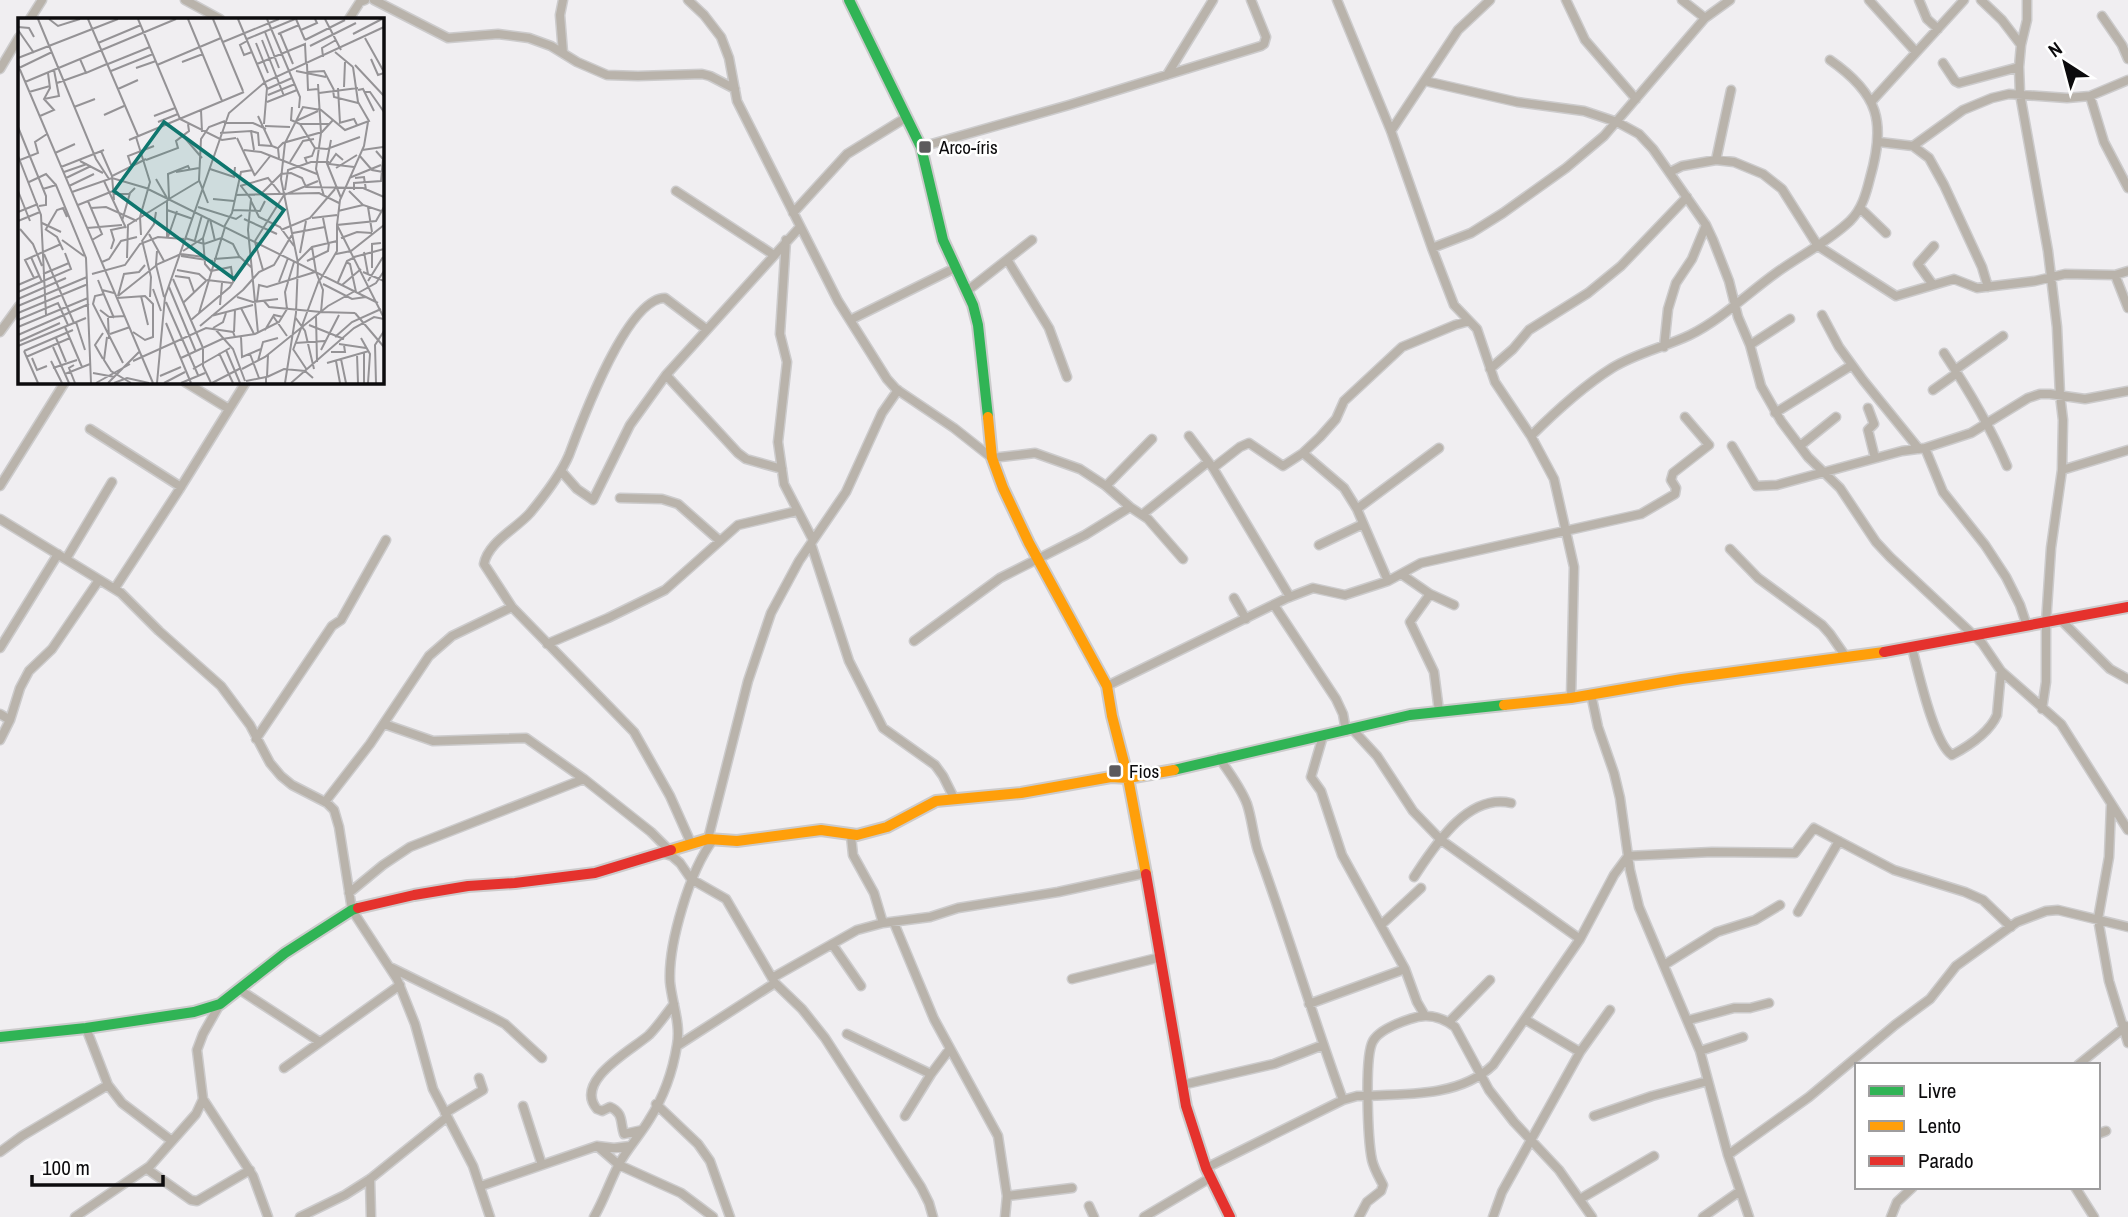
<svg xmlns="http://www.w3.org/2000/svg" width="2128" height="1217" viewBox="0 0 2128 1217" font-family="'Archivo Narrow',sans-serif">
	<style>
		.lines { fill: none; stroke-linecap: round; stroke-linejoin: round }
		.street-casing { stroke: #cccbcc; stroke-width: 11 }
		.fast-casing { stroke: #cccbcc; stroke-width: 14 }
		.slow-casing { stroke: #cccbcc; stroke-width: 14 }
		.jam-casing { stroke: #cccbcc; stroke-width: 14 }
		.street { stroke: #b9b3ab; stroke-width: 8 }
		.fast { stroke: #30b455; stroke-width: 10 }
		.slow { stroke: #ff9f0a; stroke-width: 10 }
		.jam { stroke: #e5322d; stroke-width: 10 }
		.poi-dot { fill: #5c5a5d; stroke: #fff; stroke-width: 2.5 }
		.labels { text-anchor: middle; stroke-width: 5; stroke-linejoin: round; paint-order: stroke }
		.poi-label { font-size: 19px; fill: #0c0b0d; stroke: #fff; text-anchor: start }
		.inset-road { fill: none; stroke: #959396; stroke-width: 2 }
		.view { fill: #0f766e; fill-opacity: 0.15; stroke: #0f766e; stroke-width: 3.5 }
		.inset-edge { fill: none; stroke: #0c0b0d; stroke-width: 3.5 }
	</style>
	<rect width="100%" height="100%" fill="#f0eef1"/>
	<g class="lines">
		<defs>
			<path id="street" d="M185 0 220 19
				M374 0 448 38 498 34 529 38 551 46 577 62 607 75 638 76 702 74 710 76 735 89
				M563 0 560 15 563 53
				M688 0 704 15 721 37 729 58 737 101 838 301 887 379 896 389 954 428 992 458 1035 453 1080 469 1106 486 1130 507 1148 519 1183 559
				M1337 0 1391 131 1432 248 1454 305 1477 329 1495 382 1531 436 1554 479 1574 567 1571 698
				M1566 0 1585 40 1636 99
				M1682 0 1705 18
				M1869 0 1916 52
				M1919 0 1927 19 1938 29
				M1981 0 2002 20 2021 45
				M2027 0V20L2021 45 2019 67 2020 94 2048 251 2057 327 2060 395 2063 420 2062 470 2051 548 2046 623V682L2042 709
				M2102 16 2122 45 2128 59
				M30 19 42 0
				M349 19 360 2 365 0
				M1943 63 1955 81 1959 83 2019 67
				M0 69 19 37
				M1167 75 1213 0
				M1425 81 1517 102 1584 111 1617 122 1639 134 1653 149 1706 225 1713 240 1729 281 1738 317 1750 345 1761 386 1781 421 1808 457 1840 488 1876 542 1890 557 1982 643 2001 671 2061 724 2128 830
				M2090 96 2104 142 2128 188
				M1871 102 1964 0
				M1391 131 1458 30 1490 0
				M1879 142 1913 146 1963 110 1992 98 2009 94 2067 98 2090 96 2128 80
				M1913 146 1929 158 1944 185 1982 267 1988 287
				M921 147 1069 105 1261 46 1264 44 1266 37 1251 0
				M1716 160 1731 90
				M1670 172 1682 166 1716 160 1734 162 1763 174 1782 189 1818 246 1896 296 1954 279 1977 288 2035 281 2065 274 2115 275 2128 271
				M676 191 774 255
				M1860 208 1886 233
				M793 213 847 154 907 117
				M786 240 780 334 787 362 778 442 784 484 813 540
				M1432 248 1471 233 1503 213 1566 168 1604 136 1705 18 1730 0
				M1008 261 1049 328 1067 377
				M2115 275 2128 308
				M1933 285 1918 264 1934 246
				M967 291 1032 240
				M1822 315 1839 347 1863 380 1919 449
				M850 320 955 268
				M0 332 19 306
				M1750 345 1790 319
				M1664 347 1668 309 1676 283 1692 259 1706 225
				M1944 353C1968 389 1990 426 2007 466
				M1490 369 1513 349 1529 330 1588 293 1621 266 1687 197
				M1955 370 2003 336
				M666 375 738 453 746 459 782 469
				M185 382 229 409
				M1933 390 1957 373
				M1868 408 1874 424 1868 430 1875 458
				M1775 413 1852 365
				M90 429 181 487
				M1189 436 1213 468 1290 597
				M1531 436C1556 411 1582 387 1612 368 1636 353 1665 347 1690 335 1722 319 1748 293 1776 273 1801 255 1828 242 1850 221 1862 209 1866 194 1870 178 1886 122 1879 94 1830 60
				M1732 446 1756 486 1777 485 1902 451 1925 448 1971 433 2028 398 2040 394H2050L2085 399 2128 391
				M1800 446 1836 417
				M1925 448 1943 492 1985 545 2006 577 2020 605 2027 626
				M1303 453 1344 488 1357 509 1388 581
				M1213 468 1240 447 1249 443 1283 466 1303 453 1320 437 1336 419 1344 401 1402 347 1455 325 1469 321
				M2062 470 2128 450
				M562 472 577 489 593 500 630 425 666 375 800 227
				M0 486 65 382
				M1106 486 1152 439
				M620 498 662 499 678 504 720 541
				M1357 509 1439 448
				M1143 514 1208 462
				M0 519 121 593 159 631 221 686 250 725 270 763 281 776 292 785 327 803 334 810 339 827 352 910 397 979 415 1024 433 1089 473 1166 490 1217
				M811 544 849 661 883 728 935 765 943 776 954 798
				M1319 545 1363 524
				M1730 549 1758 578 1822 625 1830 634 1846 657
				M66 559 112 482
				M1401 574 1430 594 1454 605
				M115 588 179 490 246 382
				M1430 594 1410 622 1434 672 1439 711
				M1234 598 1246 619
				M1274 605 1336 699 1343 714 1346 731
				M2061 620 2110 669 2128 679
				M914 641 1000 578 1085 535 1130 507
				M547 644 608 618 665 590 738 525 797 511
				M0 648 58 554
				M1912 648C1918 670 1934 744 1952 755 1969 746 1989 733 1997 715L2001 671
				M1107 686 1287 598 1313 588 1345 595 1388 581 1421 563 1641 514 1675 494 1676 488 1671 480 1673 473 1709 445 1685 417
				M1591 694 1598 727 1614 773 1620 798 1630 870 1639 907 1700 1051 1728 1155 1749 1217
				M0 714 10 720
				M384 724 433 741 526 738 584 779 651 832 669 850
				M1353 730 1377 756 1413 811 1441 840 1580 939
				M1323 736 1311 777 1321 791 1342 855 1405 969 1417 1002 1424 1014
				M256 739 332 626 341 620 386 540
				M0 740 10 720 20 688 29 671 52 649 99 580
				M1219 758C1229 772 1241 788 1247 804 1252 819 1253 835 1258 851 1288 933 1313 1018 1343 1100
				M325 802 370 744 429 656 452 636 512 607
				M2111 806 2109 857 2098 919 2109 981 2128 1043
				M851 836 853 855 874 893 883 923
				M708 839 748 681 771 613 799 561 846 492 882 413 898 390
				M691 843 670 796 634 732 512 607 484 564C488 542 516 529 530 513 545 495 560 476 569 455 581 423 627 298 665 298L706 329
				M662 853 672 856 680 863 691 879 726 899 775 983 802 1009 825 1038 921 1187 929 1203 933 1217
				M1414 877C1434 847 1467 793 1511 803
				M349 893 383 865 410 847 584 779
				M1798 912 1839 841
				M894 923 934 1019 998 1136 1007 1196 1005 1217
				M1381 925 1421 888
				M832 944 861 986
				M1664 965 1717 932 1755 920 1780 905
				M392 968 492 1017 505 1024 542 1058
				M772 978 857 930 883 923 930 917 958 908 1058 892 1146 873
				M1072 979 1161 957
				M240 990 320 1042
				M220 1004 203 1034 197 1050 203 1099 253 1176 268 1217
				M1309 1004 1405 969
				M1526 1020 1580 1052
				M1689 1020 1734 1008H1750L1769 1003
				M1449 1022 1490 980
				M86 1028 108 1085 122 1103 172 1141
				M847 1034 931 1074
				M677 1046 775 983
				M1700 1051 1743 1037
				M2078 1065 2126 1026
				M284 1068 400 985
				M1182 1085 1274 1064 1323 1045
				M656 1104 698 1144 710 1161 730 1217
				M523 1106 542 1165
				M445 1113 483 1090 479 1078
				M905 1116 931 1074 949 1050
				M1594 1116 1652 1096 1708 1081
				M642 1130 624 1134C620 1123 624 1113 610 1107L602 1111 597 1109C573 1081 632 1050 649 1035 658 1026 666 1014 674 1004
				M2098 1134 2106 1131
				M597 1146 619 1165 681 1193 713 1217
				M0 1152 22 1136 108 1085
				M1728 1155 1809 1097 1895 1025 1930 999 1956 966 2017 922 2046 911 2058 910 2128 927
				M1206 1168 1343 1100 1357 1096C1402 1094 1459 1098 1493 1065L1580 939 1614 875 1628 856 1712 852 1795 853 1814 828 1894 870 1965 892 1983 900 2011 927
				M147 1169 191 1200 197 1201 250 1170
				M370 1179 371 1217
				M481 1186 597 1146 614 1148 630 1146
				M2075 1187 2094 1217
				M1007 1196 1072 1188
				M1580 1199 1654 1156
				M1089 1206 1094 1217
				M75 1217 150 1166 196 1114 203 1099
				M300 1217 345 1195 370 1179 447 1117
				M594 1217C604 1200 610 1181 619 1164 628 1148 640 1135 649 1120 663 1098 673 1070 677 1045 681 1024 672 1003 670 982 668 944 690 870 713 840
				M1144 1217 1210 1178
				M1359 1217 1367 1202 1381 1191 1383 1185C1379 1177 1374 1169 1372 1160 1368 1141 1364 1056 1373 1041 1379 1030 1398 1023 1410 1019 1426 1013 1441 1016 1455 1027L1489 1090 1514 1122 1559 1170 1592 1217
				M1493 1217 1502 1192 1580 1052 1610 1010
				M1703 1217 1740 1191
				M1891 1217 1897 1202 1913 1187"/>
			<path id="fast" d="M849 0 921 147 943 240 973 305 978 325 988 417
				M1174 770 1410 715 1504 705
				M0 1037 86 1028 194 1012 220 1004 285 953 352 910 358 908"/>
			<path id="slow" d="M988 417 992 458 1003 488 1029 543 1107 686 1112 716 1128 778 1146 874
				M1504 705 1571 698 1682 679 1884 652
				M671 850 708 839 737 841 821 830 857 835 887 827 936 801 1021 793 1111 777 1128 778 1174 770"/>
			<path id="jam" d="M1884 652 2128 607
				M1146 874 1186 1106 1206 1168 1230 1217
				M358 908 414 895 468 886 515 883 595 873 671 850"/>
		</defs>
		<use href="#street" class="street-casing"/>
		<use href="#fast" class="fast-casing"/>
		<use href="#slow" class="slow-casing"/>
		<use href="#jam" class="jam-casing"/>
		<use href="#street" class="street"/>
		<use href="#fast" class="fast"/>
		<use href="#slow" class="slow"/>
		<use href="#jam" class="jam"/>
	</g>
	<g class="poi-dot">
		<rect x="918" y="140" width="14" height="14" rx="3.5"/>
		<rect x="1108" y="764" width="14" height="14" rx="3.5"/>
	</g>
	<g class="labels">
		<g class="poi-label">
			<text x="939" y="154">Arco-íris</text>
			<text x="1129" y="778">Fios</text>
		</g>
	</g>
	<g transform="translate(18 18)">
		<rect width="366" height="366" fill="#f0eef1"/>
		<path class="inset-road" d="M20 1 78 141 91 161M31 1 40 8 62 1M70 1 120 118M120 1 162 101 204 122 218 120M170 1 204 83M195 1 225 73M220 1 249 70 246 106M249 1 282 79 281 90M278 1 287 22M307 1 323 32M0 9 11 10 16 19M0 12 16 35M283 12 299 5 297 1M247 14 261 50M262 15 275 46M260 16 281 7M335 16 364 1M347 20 366 54M229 21 277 1M244 22 266 78M287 22 327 2M229 23 222 27 226 37 234 34M205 24 261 1M80 25 123 7M238 25 250 55M292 28 338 5M317 34 335 49M305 39 304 30 318 22M0 40 100 1M62 41 68 55 89 46M353 41 360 57 366 55M164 44 185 36M90 46 132 29M239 46 287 26 288 46M289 46 290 72 300 71M0 47 135 365M139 47 203 20M337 47 366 78M1 50 34 34M118 50 138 43M93 53 135 36M278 53 308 59M290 54 306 53 316 72M7 64 158 1M39 65 67 55M300 66 303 115 298 151 306 178M326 69 327 44M320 70 322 105M100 71 120 62M249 71 274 60M315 72 316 79 340 85M340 72 345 71 356 93M11 74 32 68M346 74H352L366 94M301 75 340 70M250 77 277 66M26 81 41 78 36 52M249 84 279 72M56 89 77 81M274 89 273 102 282 106 297 130 309 131 342 119M183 92 184 114M86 97 106 88M22 98 36 92 26 81 32 70 30 55M136 98 157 90M240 98 254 128 259 130M278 103 300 93M140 104 160 96M350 104 346 128 322 182 319 207 366 300M206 105H235L248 111M321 105 336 101 339 107M282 106H312M247 108 272 109M0 109 28 178V187L21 188M233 113 240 115 241 127 254 128M202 115 233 113 236 132M118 119 132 164 122 199 123 217M166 119 184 140M219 120 237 158M111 122 226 74M226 132 243 134 299 156M344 132 365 129M83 133 94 158M37 135 57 126M341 137 354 152 365 154M0 138 23 197 28 297M261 140 260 130 265 125 304 114 315 102M2 142 20 135 17 124 29 116M128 142 160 130 158 123 171 113 170 106M325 142 318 136 311 146 336 149M62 143 85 155M308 143 323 180M309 143 313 122M272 144 285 123 296 121M289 145 287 140 294 138 297 130M113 147 110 138 136 128M43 149 86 132M318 150 339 137M192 151 216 159 217 149M46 154 69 146M158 154 181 150M237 157 253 137M48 160 73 148M331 160 363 147M337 160 346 159 348 172M138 161 149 180M86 163 108 210M11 164 28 156 38 167M51 168 76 156M222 168 250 160 262 175M223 168 233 181 230 212 240 315M25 171 38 167 68 240 73 365M267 172 270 152 293 144H311M336 172V165L363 163 365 141 358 133M0 173 12 203M331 173 345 187 363 193M54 174 94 160 128 170 360 285M95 176H111L117 170M243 176 263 156 273 155 284 160 288 169 345 170 366 179M217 177 301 175 321 185M151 180 150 156 170 148 172 152M151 181 181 163M195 181 216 183M96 182 94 158 128 141M70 183 84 216 74 222M233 183 241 199 262 209 276 228M190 185 181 162 183 121 191 109 207 103M60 187 95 173M180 189 218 201 224 197M350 189 354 214M73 190 88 189 119 203M149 192 175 201M215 192 242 193 247 183M320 193 345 187M0 194 20 186M191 200 185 220 187 246 193 253M294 200 319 197M305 200 310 225M192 201 197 223M226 201 259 216M0 203 22 194M104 203 112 175M24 205 43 214M206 209 214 195 223 154 235 152M69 210 104 207M2 211 15 226 24 248M27 211 39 219 45 232M28 211 39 192 45 190 49 199M263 212 292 200 317 171M131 216 146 243M149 219V183M150 219 159 193M167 220 186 226 203 220 215 226 222 240M323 220 339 214 354 215M44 222 66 238M124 222 133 259 132 279M177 222 184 197M124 223 136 206 138 194M237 223 266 177 300 163M237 224 245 252M294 229 298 254M93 231 96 222 93 212 107 209M139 233 138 247 146 279M165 233 185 220M346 234 350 256M282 235 288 203M26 236 56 305M163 236 186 239M318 236 333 233 366 207M163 238 195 243M13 239 24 264M336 239 366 231M109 240 110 207 152 181M196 241 222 239 234 250M280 243 294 229 319 223M289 243 310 233 311 225M84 244 91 241 103 223 119 219M328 244 332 246 338 274M354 250V226L363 225M159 252 181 256 189 263M193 253 213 249 215 263M298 254 305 272 303 294 337 295M345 254 366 263M25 256 51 245M74 256 107 247 122 226 140 219 166 221M157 258 171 260 176 274M16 260 7 242 43 226M155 261 185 330M80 262 84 272 96 275M189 262 214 265M302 262 319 233V207L358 203 366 189M350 263 365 239M261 264 270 240M320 264 329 243 337 239M305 266 334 281 348 279M0 267 21 258M324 267 343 251M151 269 178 334M135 271 143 293M84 272 96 300M225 272 241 254 256 247 275 215 307 209M0 274 53 251 47 235M340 275 358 265 366 253M86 276 77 278 75 286 105 345M100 278 140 246 163 236M100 278 106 256 121 254 127 247M123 278 130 307M219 279 235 284 260 281M99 280 127 278 135 286V319L127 322 115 314M0 281 48 260M239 283 241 267 249 269 297 254M246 283 251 289 303 294M148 284 180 357M165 285 188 263M202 287 204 265M0 288 69 259M223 290 236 316M82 292 91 299 107 298M0 295 70 266M181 295 207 209M337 295 366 329M193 298 235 287M255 298 269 318M298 298 299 344M277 299 287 313 296 351M90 300 91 321M0 302 40 285 50 307M173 302 212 269 231 238M58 304 67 332M148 305 173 365M291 307 326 321M182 308 225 272M0 309 70 280M47 309 64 349M195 310 205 304 208 295M197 311 215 331 227 363M247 312 256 297 265 299M216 314 217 292M85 315 77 327 85 341M92 316 112 309M0 317 71 286M89 319 86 342 93 353 113 365M223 319 224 339 243 331M317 319 334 304 363 291M38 320 48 344M343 320 352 336 350 365M2 323 42 305M277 325 307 323M321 326 348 330M0 328 68 300M35 329 51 365M185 331V348L193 365M275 331 289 352M208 332 222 365M275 332 301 262M303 332 321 297M6 333 55 312M6 333 20 365M313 334H327L326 327M201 335 215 365M232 336 241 360M339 336 340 365M8 339 52 320M14 340 19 352 29 348M163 340 204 321 237 316 261 304 269 291 267 274 276 244M323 341 328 365M33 343 44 365M115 343 188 310 215 314 217 319M240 343 245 324 260 320M318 343 322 365M309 345 351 333M56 347 51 350 57 365M35 350 59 342M175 351 212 330M224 351 247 339 310 288 337 273M75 355 97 359M47 356 72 346M142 358 163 349M249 359 266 351 287 353 295 360M249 359 250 337M228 363 248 359V365M78 365 112 346M90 365 122 333M96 365 109 360 131 365M139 365 147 279 211 95 247 64 366 9M146 365 167 354M163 365 187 355M194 365 223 350M267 365 278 295 280 245 263 161 267 125 285 89 303 92 327 112 351 103 340 84 335 49M273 365 336 310 356 299 366 301M346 365V334M358 365 357 327 366 313"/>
		<path class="view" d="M146 104 266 192 216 261 96 173Z"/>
		<rect width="366" height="366" class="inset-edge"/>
	</g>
	<rect x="1855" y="1063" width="245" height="126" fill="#ffffff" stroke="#9e9d9e" stroke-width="2"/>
	<rect x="1869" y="1086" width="35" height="10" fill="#30b455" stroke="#9e9d9e" stroke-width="2"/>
	<text x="1918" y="1098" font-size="21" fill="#0c0b0d">Livre</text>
	<rect x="1869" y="1121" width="35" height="10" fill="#ff9f0a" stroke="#9e9d9e" stroke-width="2"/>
	<text x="1918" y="1133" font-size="21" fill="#0c0b0d">Lento</text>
	<rect x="1869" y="1156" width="35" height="10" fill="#e5322d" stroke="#9e9d9e" stroke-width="2"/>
	<text x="1918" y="1168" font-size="21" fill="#0c0b0d">Parado</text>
	<g transform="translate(2065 63) rotate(324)" stroke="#ffffff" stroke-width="5" paint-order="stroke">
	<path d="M0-5L12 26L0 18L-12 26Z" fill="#0c0b0d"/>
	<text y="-10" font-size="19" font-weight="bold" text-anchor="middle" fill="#0c0b0d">N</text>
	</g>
	<path d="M32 1175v10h131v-10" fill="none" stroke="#0c0b0d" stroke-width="3.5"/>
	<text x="42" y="1175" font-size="21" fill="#0c0b0d" stroke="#ffffff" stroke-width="5" paint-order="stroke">100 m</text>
</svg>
